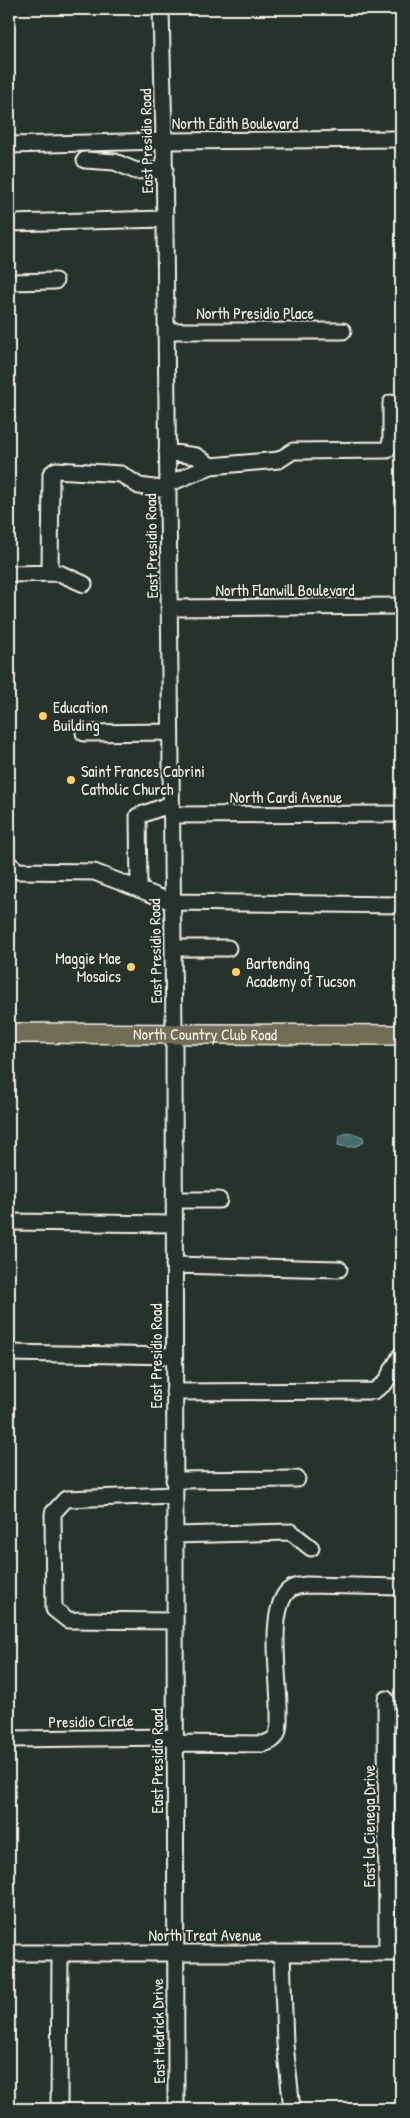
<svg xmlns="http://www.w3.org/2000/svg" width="410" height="2118" viewBox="0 0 410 2118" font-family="'Patrick Hand',sans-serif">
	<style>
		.water { fill: url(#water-ripples); stroke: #8da19f }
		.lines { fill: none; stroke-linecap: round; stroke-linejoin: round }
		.minor-casing { stroke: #f4f1e8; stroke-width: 19 }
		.major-casing { stroke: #f4f1e8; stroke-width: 22 }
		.minor { stroke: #26332d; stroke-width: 15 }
		.major { stroke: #716e59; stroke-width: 19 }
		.poi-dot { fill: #ffd166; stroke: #26332d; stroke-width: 2 }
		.labels { text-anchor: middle; stroke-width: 4; stroke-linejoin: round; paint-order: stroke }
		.street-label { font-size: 16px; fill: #f4f1e8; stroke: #26332d }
		.poi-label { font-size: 16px; fill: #f4f1e8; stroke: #26332d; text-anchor: start }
	</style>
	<defs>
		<pattern id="water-ripples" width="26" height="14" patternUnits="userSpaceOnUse" patternTransform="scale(1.25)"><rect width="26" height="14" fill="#486b6e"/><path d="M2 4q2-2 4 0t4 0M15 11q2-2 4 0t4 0" fill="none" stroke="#638183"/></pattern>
	</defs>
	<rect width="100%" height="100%" fill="#26332d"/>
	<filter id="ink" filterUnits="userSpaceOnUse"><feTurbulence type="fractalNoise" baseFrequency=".02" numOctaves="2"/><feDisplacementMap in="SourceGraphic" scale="10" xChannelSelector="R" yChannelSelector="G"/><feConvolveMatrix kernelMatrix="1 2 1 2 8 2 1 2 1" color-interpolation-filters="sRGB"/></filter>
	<g filter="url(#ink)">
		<path class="water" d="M350 1132 363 1137 364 1141C356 1148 348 1148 338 1145L339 1136Z"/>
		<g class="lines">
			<defs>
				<path id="minor" d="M161 9 164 141 174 1034 176 2109
					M9 145 164 141 401 139
					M85 160 115 162 136 171 165 169
					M9 223 165 219
					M9 282 55 281
					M166 331H343
					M167 452 196 456 211 466
					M168 484 211 466 279 460 293 451 387 450 391 442V403
					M50 573 51 474 56 470 121 474 139 486 168 490
					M9 574 59 573 84 584
					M169 608 401 606
					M84 733 170 732
					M171 815 401 814
					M9 864 18 871 94 872 172 902 401 905
					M139 888 138 816 171 804
					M173 948H228
					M174 1200H219
					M9 1222 174 1224
					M174 1265 339 1269
					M9 1353 174 1356
					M174 1392 374 1391 385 1383 401 1355
					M174 1480 297 1479
					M174 1495 66 1499 53 1513 54 1609 68 1620 174 1621
					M174 1535 291 1532 311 1548
					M386 1699 387 1953
					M9 1739 174 1737
					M174 1743 263 1744C269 1742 273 1741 276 1736 280 1729 279 1720 279 1713 280 1683 267 1612 288 1591 293 1586 299 1586 306 1585L401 1587
					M9 1953H401
					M282 1953 285 2044 292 2109
					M59 2109 60 1953"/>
				<g id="major">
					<path id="s1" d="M9 1033 401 1035"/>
				</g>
			</defs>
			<use href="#minor" class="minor-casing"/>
			<use href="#major" class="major-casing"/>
			<use href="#minor" class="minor"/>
			<use href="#major" class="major"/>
		</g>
	</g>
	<g class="poi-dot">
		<circle cx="43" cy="716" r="5"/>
		<circle cx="71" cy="780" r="5"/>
		<circle cx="131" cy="967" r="5"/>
		<circle cx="236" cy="972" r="5"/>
	</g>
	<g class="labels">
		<g class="street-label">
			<text x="235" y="129">North Edith Boulevard</text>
			<text transform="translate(146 141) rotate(-91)" y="6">East Presidio Road</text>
			<text x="255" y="319">North Presidio Place</text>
			<text transform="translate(151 546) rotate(-91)" y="6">East Presidio Road</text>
			<text x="285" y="596">North Flanwill Boulevard</text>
			<text x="286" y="803">North Cardi Avenue</text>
			<text transform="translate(155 951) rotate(-91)" y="6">East Presidio Road</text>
			<text dy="6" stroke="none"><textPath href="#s1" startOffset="196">North Country Club Road</textPath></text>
			<text transform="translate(156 1356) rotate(-90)" y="6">East Presidio Road</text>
			<text transform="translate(91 1721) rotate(-1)" y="6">Presidio Circle</text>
			<text transform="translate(157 1761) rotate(-90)" y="6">East Presidio Road</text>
			<text transform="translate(369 1826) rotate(-90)" y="6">East la Cienega Drive</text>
			<text x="205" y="1941">North Treat Avenue</text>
			<text transform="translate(158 2031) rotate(-91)" y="6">East Hedrick Drive</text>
		</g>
		<g class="poi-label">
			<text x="53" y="713">Education<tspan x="53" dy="18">Building</tspan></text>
			<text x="81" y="777">Saint Frances Cabrini<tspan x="81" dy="18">Catholic Church</tspan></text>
			<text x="121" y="964" text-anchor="end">Maggie Mae<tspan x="121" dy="18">Mosaics</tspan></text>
			<text x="246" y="969">Bartending<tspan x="246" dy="18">Academy of Tucson</tspan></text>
		</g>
	</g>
	<rect width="410" height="2118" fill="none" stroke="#26332d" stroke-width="30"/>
	<rect x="15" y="15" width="380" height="2088" fill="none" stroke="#f4f1e8" stroke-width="2" filter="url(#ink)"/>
</svg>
